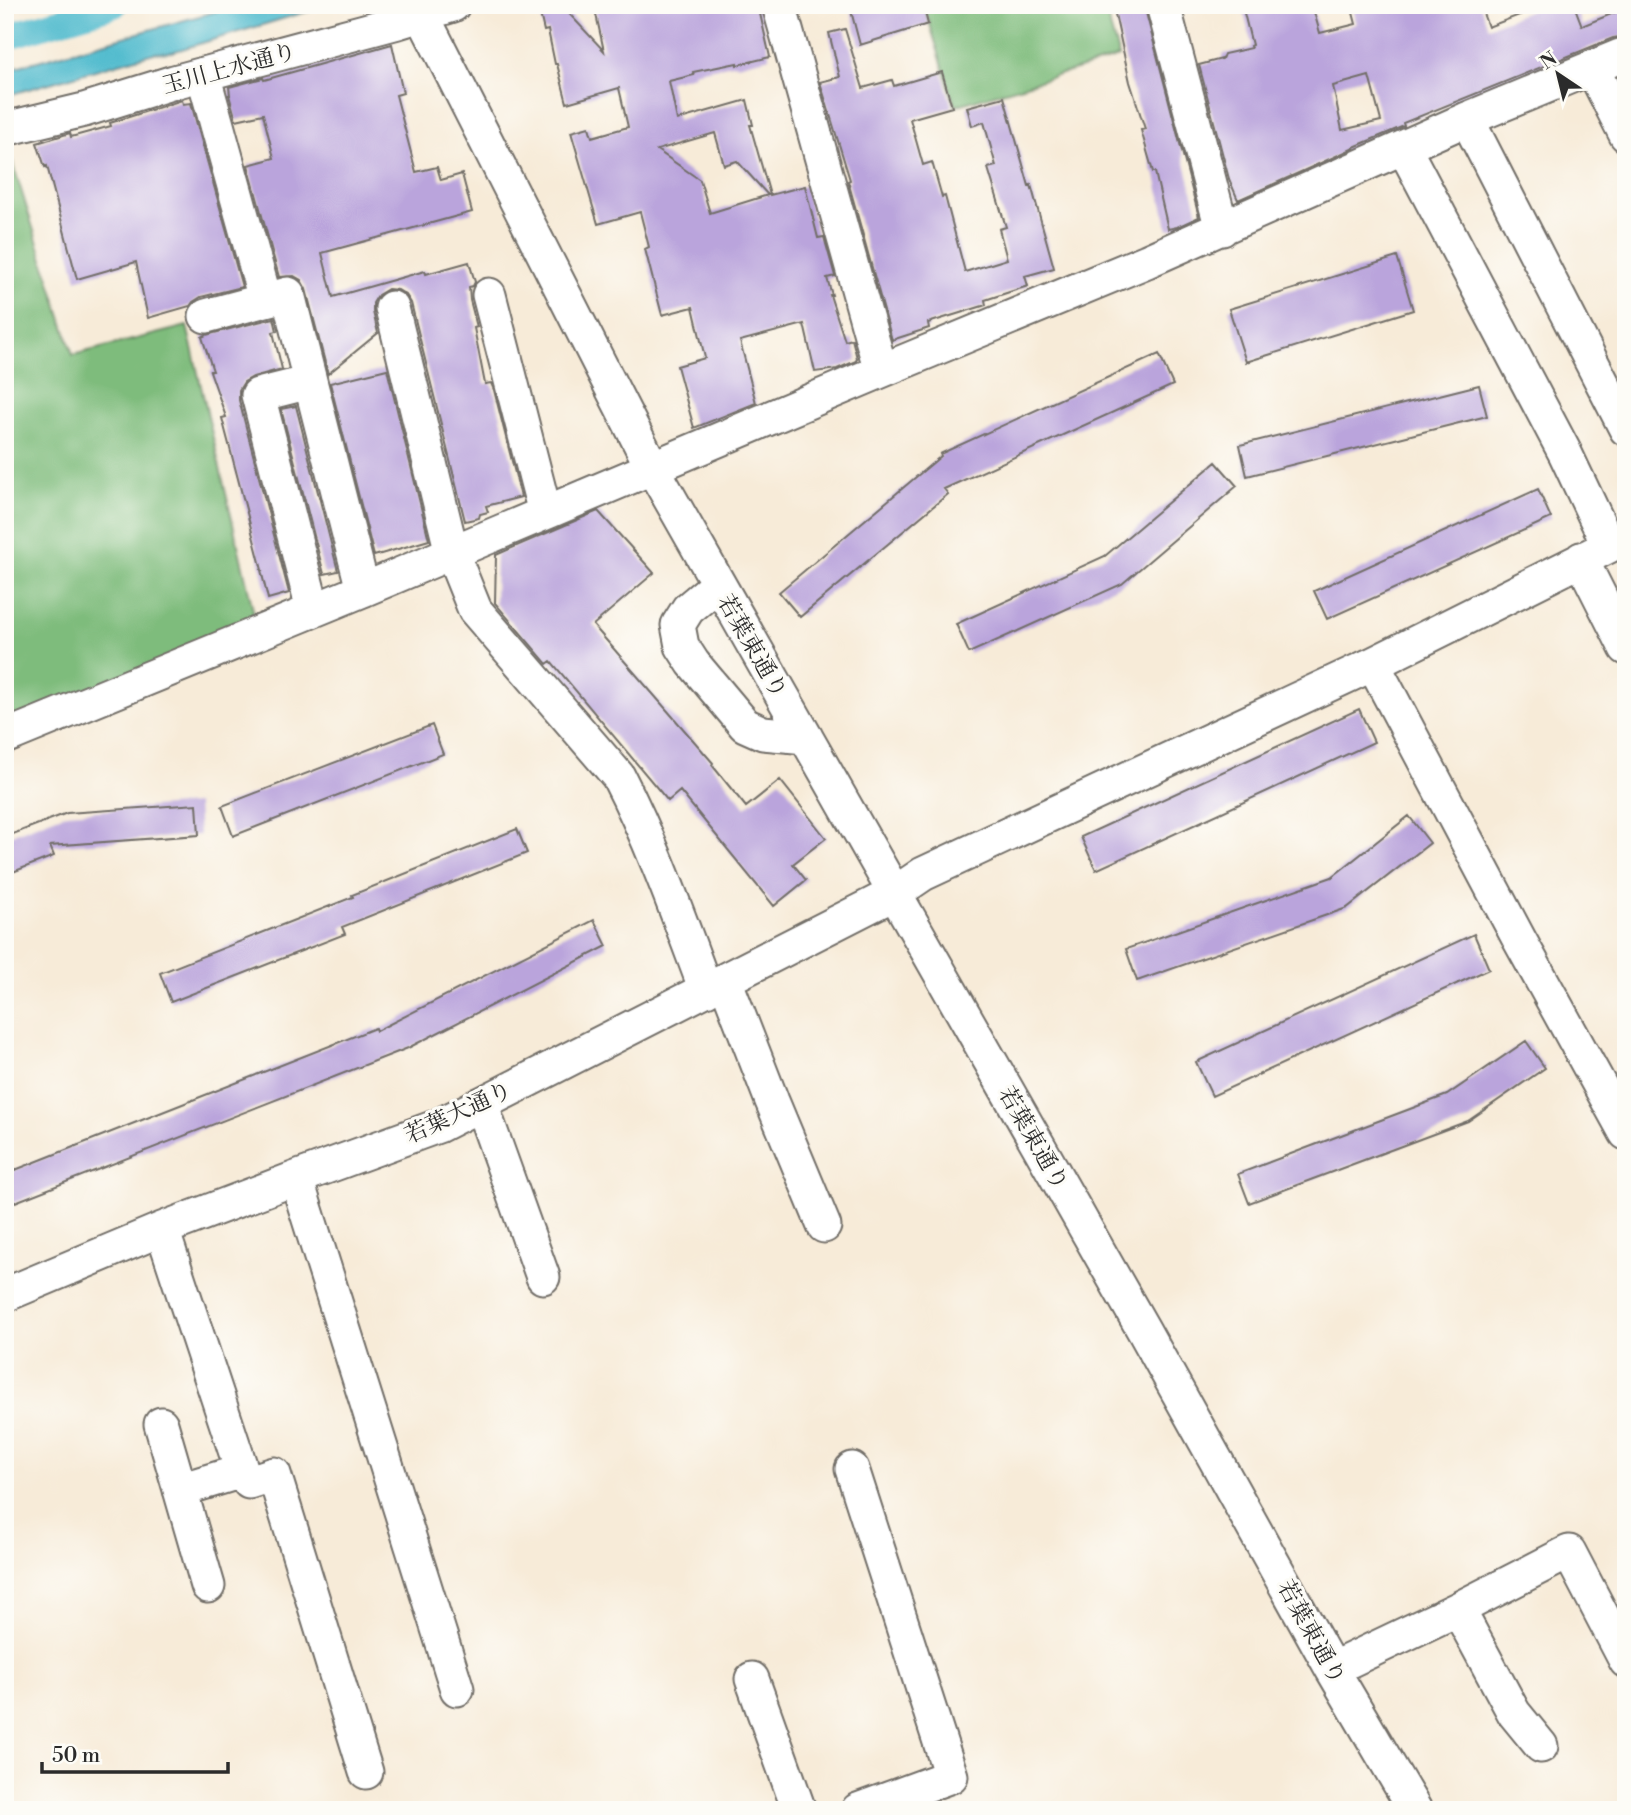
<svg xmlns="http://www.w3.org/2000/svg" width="1631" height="1815" viewBox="0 0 1631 1815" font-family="'Libre Bodoni','Noto Serif JP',serif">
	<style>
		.forest { fill: #7ebc7c; stroke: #547454; stroke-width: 2 }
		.water { fill: #51bbce; stroke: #3e737c; stroke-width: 2 }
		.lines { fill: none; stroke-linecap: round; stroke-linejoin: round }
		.canal { stroke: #51bbce; stroke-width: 26 }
		.building { fill: #baa4dc; fill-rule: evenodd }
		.minor-casing { stroke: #726e68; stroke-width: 37 }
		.minor { stroke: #fff; stroke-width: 33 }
		.labels { text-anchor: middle; stroke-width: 6; stroke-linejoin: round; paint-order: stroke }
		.street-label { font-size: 23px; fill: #2b2b2b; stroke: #fdfcf7 }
	</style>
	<rect width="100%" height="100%" fill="#fdfcf7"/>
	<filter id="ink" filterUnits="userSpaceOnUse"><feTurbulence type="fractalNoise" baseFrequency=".0143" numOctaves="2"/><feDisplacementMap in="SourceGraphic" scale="14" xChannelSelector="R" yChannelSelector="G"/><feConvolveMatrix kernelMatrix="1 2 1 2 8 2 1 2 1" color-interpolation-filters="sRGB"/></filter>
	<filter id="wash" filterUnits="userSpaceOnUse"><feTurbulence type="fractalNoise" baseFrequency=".00686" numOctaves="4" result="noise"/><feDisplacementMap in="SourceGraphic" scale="28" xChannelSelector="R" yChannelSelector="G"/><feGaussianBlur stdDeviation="1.57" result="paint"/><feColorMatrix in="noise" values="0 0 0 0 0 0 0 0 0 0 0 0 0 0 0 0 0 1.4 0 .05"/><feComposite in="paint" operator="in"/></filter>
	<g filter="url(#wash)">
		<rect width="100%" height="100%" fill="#f7ebd8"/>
		<path class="forest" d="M924 5H1104L1119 57 955 106Z
			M8 148 73 355 187 326 257 627 5 731V149Z"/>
		<path class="water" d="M239 5H329L172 52 154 53 5 96V70Z"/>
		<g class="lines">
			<path class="canal" d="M5 37 114 5"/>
		</g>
		<g id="blocks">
			<path class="building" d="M538 5H561L604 51 594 5H758L770 57 737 65V63L693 72 694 75 669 81 677 120 747 100 753 125H750L770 195 805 186 818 238 824 237 835 276 827 278 832 295H830L845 341 852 339 857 358 856 361 837 369 815 372 804 324 740 341 756 403 694 428 677 366 705 358 693 307 662 315 645 249 649 247 640 212 598 224 571 132 589 127 592 137 628 127 619 88 567 103 557 64H555L548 30 544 31ZM715 133 724 165 737 161 768 195 710 213 700 180 657 150Z
				M872 5H923L928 24 860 45 851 11Z
				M1113 5H1144L1199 217 1177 227 1168 229 1155 172H1153L1141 130 1145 129 1130 82Z
				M1242 5H1312L1320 33 1356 24 1351 5H1480L1488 27 1546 5H1574L1582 26 1626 8V36L1613 38 1403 123 1404 126 1354 147V148L1238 200 1229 179 1199 65 1222 59 1224 54 1251 48 1250 46 1252 45ZM1369 76 1381 121 1342 130 1333 86Z
				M845 29 863 88 892 80 894 86 942 72 952 107 910 119 923 165 932 162 942 197 945 196 965 272 1007 259 999 229 1006 227 988 168 996 166 984 122 972 126 967 107 1004 97 1029 186 1031 185 1054 268 1025 276 1028 286 985 300 986 305 928 323 929 328 892 340 848 181 850 180 820 82 840 77 829 33Z
				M392 44 403 93 396 95 416 172 437 167 441 180 462 174 472 212 322 253 333 297 425 271 426 274 469 262 475 282 473 286 469 287 470 300 477 327 474 328 485 384 491 383 494 390 521 497 486 506 488 512 480 514 479 518 465 521 411 303 406 295 398 290 388 289 378 295 373 303V312L378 333 328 374 306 289 301 280 294 276 279 277 248 165 274 158 263 114 236 120 229 95H230L229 87 263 78 264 80Z
				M182 100 183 104 191 103 242 287 201 297 193 302 190 306 148 318 136 262 77 279 47 166 45 167 37 143 70 133 71 137 111 126 110 123Z
				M1397 257 1413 310 1246 362 1229 309Z
				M274 318 277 331 273 332 282 369 253 377 244 382 239 390V400L289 593 268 599 261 570H262L222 418 226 417 210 371H213L202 337 206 335Z
				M1159 354 1173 385 944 489 948 494 800 617 779 592 941 456 940 454Z
				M387 369 429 540 374 556 330 383Z
				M1479 385 1487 416 1247 476 1240 445Z
				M296 406 338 571 324 574 281 409Z
				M1216 462 1237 486 1122 584 969 653 956 624 1105 556Z
				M1538 489 1551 518 1327 619 1314 591Z
				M598 511 654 573 593 625 713 763 712 765 746 807 780 780 826 838 793 864 806 880 774 906 680 791 668 801 551 661 547 664 495 603 496 555Z
				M1359 709 1374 742 1096 870 1081 837Z
				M432 725 443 754 233 836 222 806Z
				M197 804 199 835 50 846 54 856 5 875V837L67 813Z
				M1409 816 1430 843 1347 908 1137 981 1126 949 1332 877Z
				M517 829 527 853 342 927 345 934 171 1002 160 973 353 897 352 895Z
				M594 920 607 946 408 1048 5 1206V1174L375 1028 376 1031Z
				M1474 934 1489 969 1212 1096 1196 1062Z
				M1526 1041 1545 1068 1468 1121 1249 1203 1238 1174 1447 1095Z"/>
		</g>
	</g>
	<g filter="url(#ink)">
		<use href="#blocks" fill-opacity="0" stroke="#726e68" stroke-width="2"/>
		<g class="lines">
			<defs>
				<path id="minor" d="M417 5 652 467 1144 1331 1332 1669 1415 1810
					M779 5 881 371
					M1163 5 1222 229
					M1592 68 1626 135
					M203 74 265 299
					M1467 119 1626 429
					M5 129 84 110 174 82 398 22 453 5
					M489 295 545 513
					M392 308 452 553 475 610 618 776C653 844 679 918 706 990
					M206 316 288 294 363 590
					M310 382 258 395 313 610
					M1581 559 1626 648
					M718 584 688 609 678 625 682 646 693 663 745 725 763 733 806 737
					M1373 664 1519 939 1626 1133
					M5 737 363 590 881 371 1147 261 1467 119 1620 56H1626
					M725 980 772 1101 824 1226
					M481 1104 543 1277
					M296 1178 457 1689
					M162 1229 242 1471 249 1482 274 1474 366 1772
					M5 1295 162 1229 296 1178 438 1126 895 893 923 874 1373 664 1609 546 1565 453 1404 148
					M161 1424 208 1586
					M852 1469 951 1776 858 1810
					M180 1490 242 1471
					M1458 1609 1514 1713 1541 1746
					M1332 1669 1458 1609 1569 1552 1626 1661
					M752 1679 799 1810"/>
			</defs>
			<use href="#minor" class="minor-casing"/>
			<use href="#minor" class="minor"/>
		</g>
	</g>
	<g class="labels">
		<g class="street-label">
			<text transform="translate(229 68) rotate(-15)" y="8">玉川上水通り</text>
			<text transform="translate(753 646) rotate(60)" y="8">若葉東通り</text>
			<text transform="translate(458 1112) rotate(-25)" y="8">若葉大通り</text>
			<text transform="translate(1034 1138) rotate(60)" y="8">若葉東通り</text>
			<text transform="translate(1312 1632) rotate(61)" y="8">若葉東通り</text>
		</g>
	</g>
	<rect width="1631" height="1815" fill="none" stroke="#fdfcf7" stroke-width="28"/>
	<g transform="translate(1558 74) rotate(325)" stroke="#fdfcf7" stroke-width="5" paint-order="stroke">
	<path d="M0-5L12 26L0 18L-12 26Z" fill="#2b2b2b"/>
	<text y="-10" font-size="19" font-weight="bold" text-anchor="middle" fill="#2b2b2b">N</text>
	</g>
	<path d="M42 1762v10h186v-10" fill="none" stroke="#2b2b2b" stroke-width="3.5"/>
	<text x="52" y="1762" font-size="21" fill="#2b2b2b" stroke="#fdfcf7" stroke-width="5" paint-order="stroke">50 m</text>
</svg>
